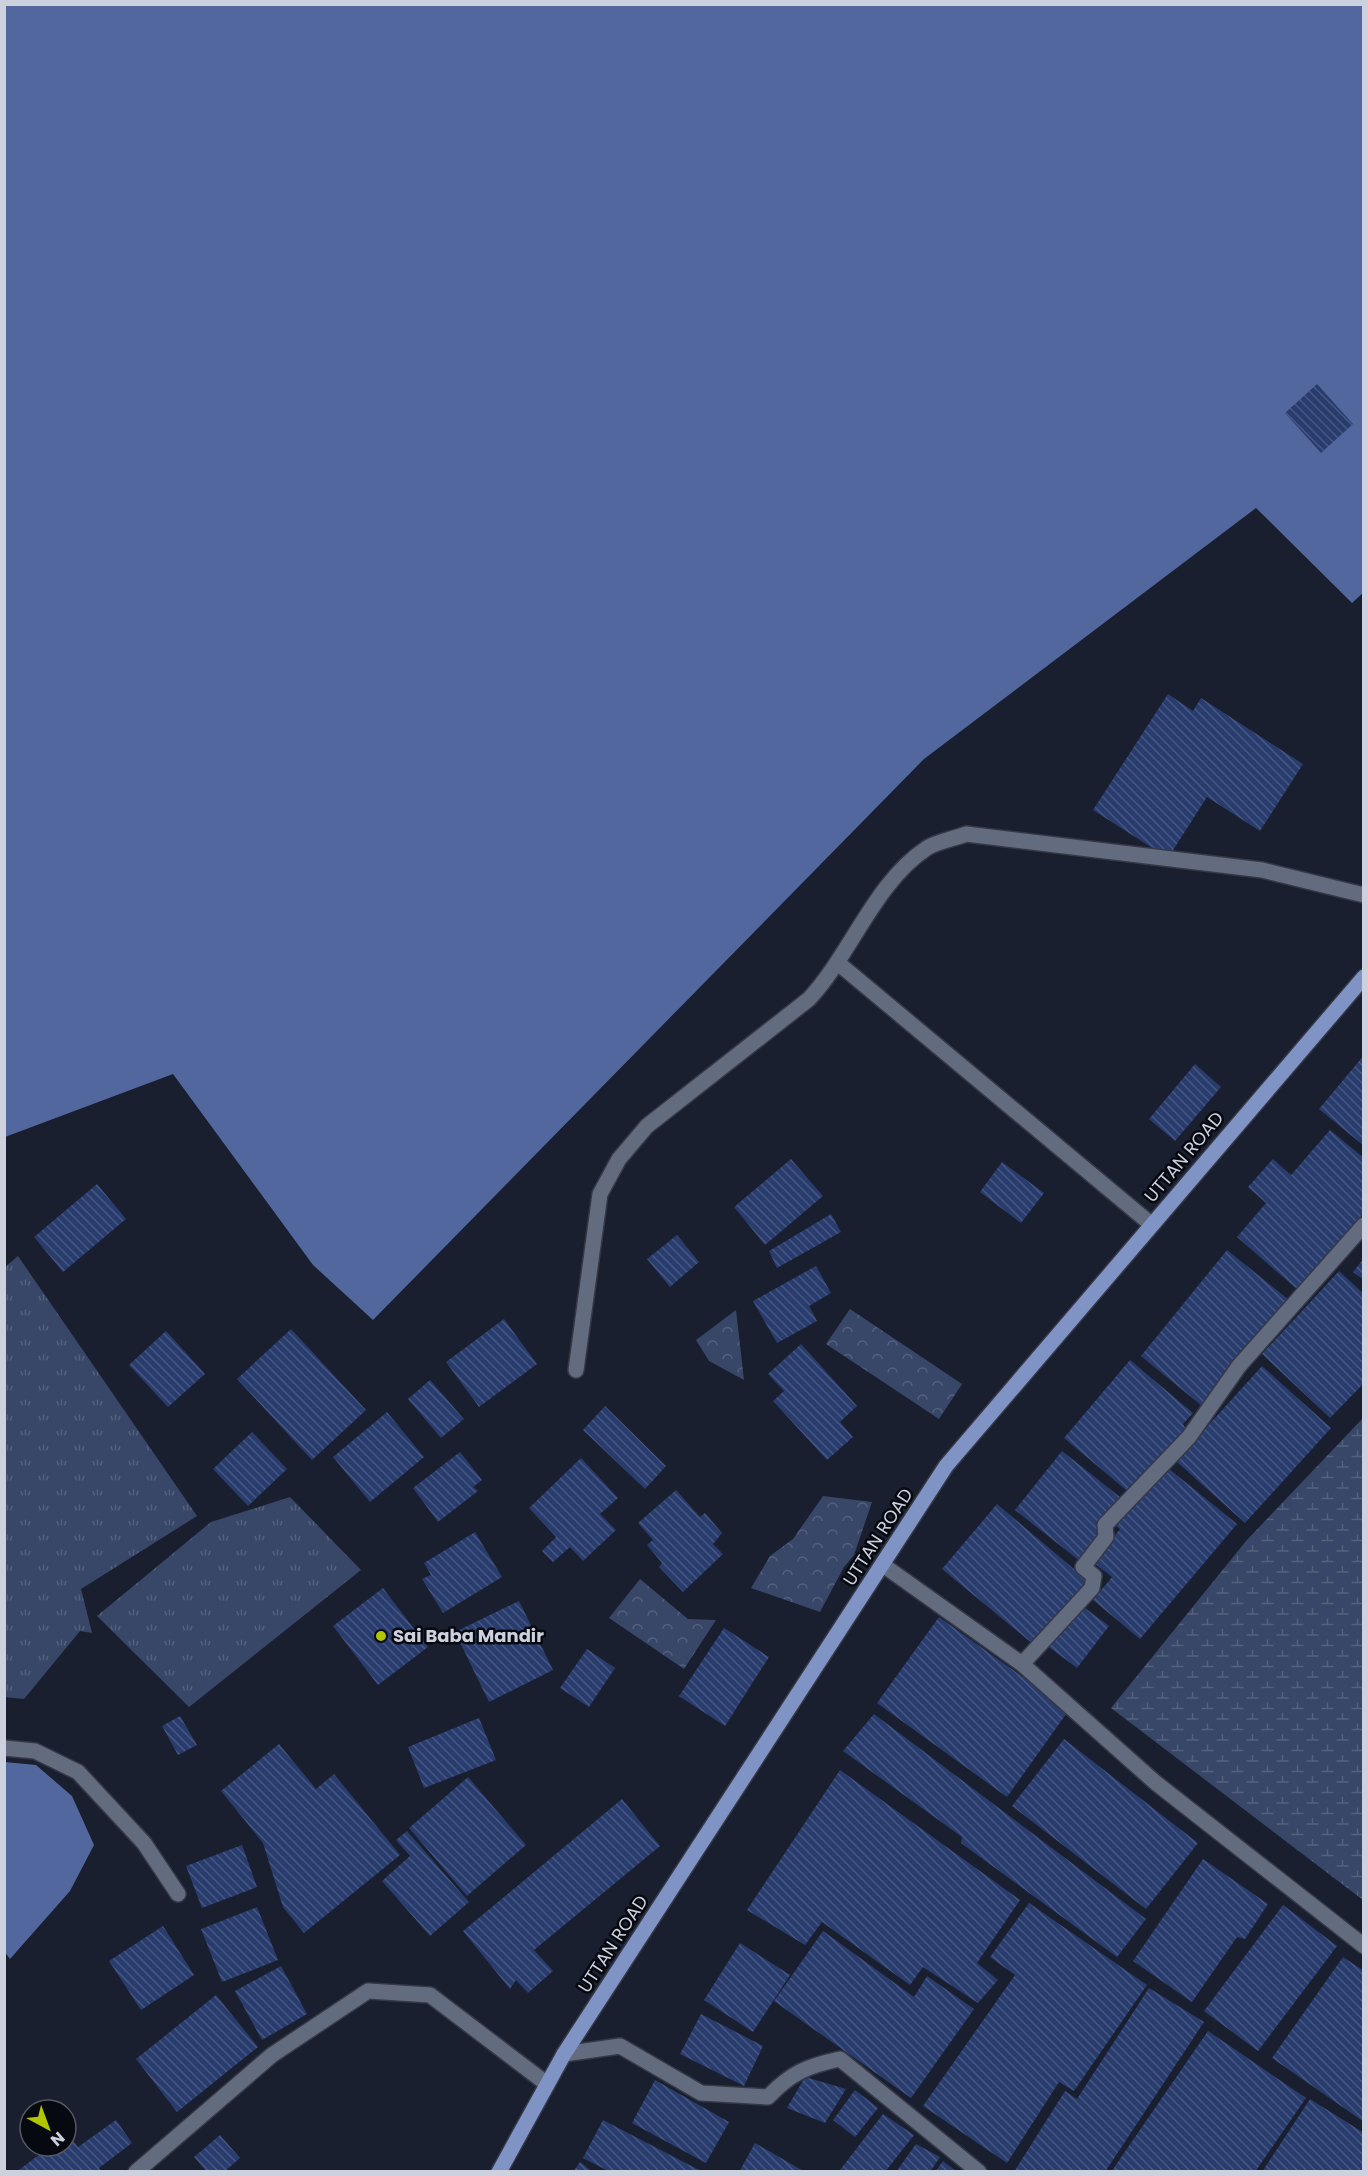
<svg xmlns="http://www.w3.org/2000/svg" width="1368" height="2176" viewBox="0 0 1368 2176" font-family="Poppins,sans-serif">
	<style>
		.grass { fill: url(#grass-tufts) }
		.forest { fill: url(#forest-crowns) }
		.wetland { fill: url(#wetland-marsh) }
		.water { fill: #51679d }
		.building { fill: url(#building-back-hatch) }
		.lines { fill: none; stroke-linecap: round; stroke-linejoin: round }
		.minor-casing { stroke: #353947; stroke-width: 18 }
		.major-casing { stroke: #353947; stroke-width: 18 }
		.minor { stroke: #636b7f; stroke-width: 15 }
		.major { stroke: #7f93c5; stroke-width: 15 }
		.poi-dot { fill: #b1c500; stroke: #070910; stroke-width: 2 }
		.labels { text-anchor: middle; stroke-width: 5; stroke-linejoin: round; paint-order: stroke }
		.street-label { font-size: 18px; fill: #cdd1dd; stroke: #070910 }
		.poi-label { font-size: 18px; font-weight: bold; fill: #cdd1dd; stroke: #070910; text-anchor: start }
	</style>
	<defs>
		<pattern id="grass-tufts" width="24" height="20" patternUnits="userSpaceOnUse" patternTransform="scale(1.5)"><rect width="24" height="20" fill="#384668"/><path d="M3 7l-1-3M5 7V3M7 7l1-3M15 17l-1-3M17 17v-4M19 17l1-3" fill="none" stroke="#54607d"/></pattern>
		<pattern id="forest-crowns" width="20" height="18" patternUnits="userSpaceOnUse" patternTransform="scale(1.5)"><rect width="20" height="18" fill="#384668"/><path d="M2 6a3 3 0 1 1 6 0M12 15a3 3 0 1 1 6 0" fill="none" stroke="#54607d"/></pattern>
		<pattern id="wetland-marsh" width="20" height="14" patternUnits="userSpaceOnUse" patternTransform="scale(1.5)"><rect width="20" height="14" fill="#384668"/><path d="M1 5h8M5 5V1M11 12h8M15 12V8" fill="none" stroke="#54607d"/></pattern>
		<pattern id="building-back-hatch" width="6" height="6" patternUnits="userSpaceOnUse" patternTransform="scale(1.5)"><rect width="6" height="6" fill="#293c6e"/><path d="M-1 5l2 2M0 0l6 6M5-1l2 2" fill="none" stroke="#475782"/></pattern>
	</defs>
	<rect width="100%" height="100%" fill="#191f2f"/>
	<path class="grass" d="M18 1256 197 1516 81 1589 92 1633 80 1631 24 1699 4 1697V1268Z
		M290 1497 361 1570 189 1707 97 1616 211 1522Z"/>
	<path class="forest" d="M850 1309 962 1384 939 1419 826 1344Z
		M736 1310 744 1380 709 1361 696 1340Z
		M823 1496 872 1502 854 1555 844 1567 820 1612 751 1588 770 1556 793 1539Z
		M640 1579 688 1619 716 1620 684 1669 609 1618Z"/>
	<path class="wetland" d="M1363 1418V1900L1111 1708 1246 1541Z"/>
	<path class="water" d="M5 5H1363L1364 592 1352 603 1256 508 924 759 373 1320 313 1265 173 1074 5 1137Z
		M5 1762 36 1765 72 1796 94 1845 70 1891 10 1959 4 1951Z"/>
	<path class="building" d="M1317 384 1353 424 1321 453 1285 413Z
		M1168 694 1193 711 1201 698 1303 764 1260 831 1207 797 1168 858 1093 810Z
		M1364 1055V1146L1319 1109Z
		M1195 1064 1221 1087 1175 1141 1149 1119Z
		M1330 1130 1364 1158V1213L1298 1290 1237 1237 1266 1203 1248 1187 1273 1159 1291 1175Z
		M791 1159 823 1196 765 1245 734 1207Z
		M1002 1162 1044 1193 1021 1223 980 1192Z
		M97 1184 126 1219 63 1272 34 1237Z
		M831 1214 841 1232 777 1268 769 1251Z
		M677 1235 699 1262 670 1287 647 1259Z
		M1227 1250 1289 1300 1202 1406 1141 1356Z
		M1364 1258V1280L1353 1272Z
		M816 1266 831 1293 809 1306 817 1321 777 1343 753 1301Z
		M1339 1271 1364 1294V1383L1330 1418 1262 1354Z
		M504 1319 537 1364 479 1407 446 1362Z
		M291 1329 366 1410 312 1460 237 1379Z
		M166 1331 205 1374 168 1407 129 1365Z
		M801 1344 857 1406 840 1422 853 1437 827 1460 773 1401 784 1391 768 1374Z
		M1130 1360 1193 1413 1183 1424 1187 1431 1132 1495 1064 1438Z
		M1262 1366 1331 1428 1245 1523 1176 1461Z
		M430 1380 464 1419 441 1438 408 1399Z
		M605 1406 666 1466 645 1489 583 1430Z
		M387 1412 424 1457 370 1502 333 1457Z
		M252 1432 287 1469 248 1506 213 1469Z
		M1062 1451 1120 1497 1097 1525 1105 1532 1081 1562 1015 1510Z
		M460 1452 482 1480 473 1487 478 1491 438 1522 413 1488Z
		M581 1458 618 1498 600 1514 616 1530 583 1561 570 1547 553 1562 542 1551 556 1537 529 1508Z
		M1168 1468 1237 1524 1140 1639 1093 1600 1112 1577 1093 1562 1120 1529 1116 1526Z
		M676 1490 700 1517 705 1513 722 1533 713 1544 723 1554 683 1592 659 1567 662 1563 647 1545 653 1540 638 1523Z
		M997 1504 1087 1580 1033 1644 942 1569Z
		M475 1532 502 1577 443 1613 422 1579 431 1575 424 1563Z
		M383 1588 428 1647 378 1685 333 1626Z
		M519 1601 553 1670 489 1702 455 1632Z
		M1081 1605 1109 1626 1077 1668 1049 1647Z
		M939 1617 1069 1710 1007 1797 877 1703Z
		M724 1628 769 1657 725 1726 679 1696Z
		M587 1649 615 1668 589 1707 560 1688Z
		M874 1714 1146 1919 1117 1957 961 1843 962 1837 843 1751Z
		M180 1716 197 1745 178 1755 162 1726Z
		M479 1718 496 1760 424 1788 408 1747Z
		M1064 1739 1198 1843 1146 1909 1012 1806Z
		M279 1744 316 1789 334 1774 400 1855 304 1933 283 1907 263 1843 221 1791Z
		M840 1770 1020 1900 977 1963 998 1980 978 2003 923 1967 910 1985 822 1922 805 1945 747 1910Z
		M468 1777 526 1845 467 1896 409 1828Z
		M622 1799 660 1846 534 1950 553 1971 528 1993 516 1980 510 1989 463 1931Z
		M407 1831 469 1902 430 1936 382 1881 410 1856 396 1840Z
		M242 1845 257 1887 202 1908 186 1866Z
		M1203 1859 1268 1904 1245 1939 1237 1937 1192 2002 1133 1961Z
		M1029 1903 1147 1985 1074 2091 1059 2082 1007 2163 923 2106 1015 1975 990 1957Z
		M1283 1905 1337 1946 1258 2051 1204 2011Z
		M257 1907 278 1960 222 1982 201 1929Z
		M163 1926 194 1975 141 2010 109 1961Z
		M823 1931 914 1997 927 1976 974 2009 911 2098 774 2001Z
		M740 1943 790 1975 753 2032 704 2000Z
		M1343 1957 1364 1971V2122L1272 2058Z
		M281 1966 307 2014 262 2040 235 1991Z
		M1149 1988 1204 2022 1105 2172H1014L1065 2091 1077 2099Z
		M216 1995 258 2047 177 2112 136 2059Z
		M701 2014 763 2046 744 2086 680 2054Z
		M1208 2031 1306 2098 1255 2172H1111Z
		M805 2077 846 2089 825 2123 787 2108Z
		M655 2080 729 2122 706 2163 632 2123Z
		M855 2090 878 2108 855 2137 833 2120Z
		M1310 2099 1364 2133V2172H1262Z
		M883 2114 914 2135 885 2172 840 2170Z
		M116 2120 132 2143 99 2168 102 2172H16L51 2146H66L68 2134 78 2147Z
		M603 2120 703 2172H610L583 2158Z
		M220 2135 240 2158 224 2172H207L194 2157Z
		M755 2143 805 2172H739Z
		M916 2144 940 2157 930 2172H896Z
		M943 2161 957 2172H935Z
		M580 2162 593 2172H573Z"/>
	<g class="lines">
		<defs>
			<path id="minor" d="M838 963 1152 1225
				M576 1370 600 1194 619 1159 647 1126 809 999C851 954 875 882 927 848 938 841 954 839 966 834L1262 870 1364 895
				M883 1565 1022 1664 1156 1783 1364 1946
				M1022 1664 1092 1588 1094 1576 1083 1567 1106 1537 1105 1525 1189 1437 1239 1366 1364 1225
				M4 1748 35 1751 78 1772 144 1843 178 1894
				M564 2054 620 2046 701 2093 768 2097C791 2073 807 2066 840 2059L979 2172
				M136 2172 272 2055 368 1991 430 1995 547 2084"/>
			<path id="major" d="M499 2172 564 2054 946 1466 1364 977"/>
		</defs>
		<use href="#minor" class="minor-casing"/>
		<use href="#major" class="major-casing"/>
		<use href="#minor" class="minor"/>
		<use href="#major" class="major"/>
	</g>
	<circle class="poi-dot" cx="381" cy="1636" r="6"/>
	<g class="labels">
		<g class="street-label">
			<text transform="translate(1184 1157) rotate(-50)" y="6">UTTAN ROAD</text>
			<text transform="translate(878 1537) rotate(-57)" y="6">UTTAN ROAD</text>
			<text transform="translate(613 1944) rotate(-57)" y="6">UTTAN ROAD</text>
		</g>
		<g class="poi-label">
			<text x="393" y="1642">Sai Baba Mandir</text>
		</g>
	</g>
	<rect width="1368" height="2176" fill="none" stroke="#cdd1dd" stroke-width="12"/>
	<g transform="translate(48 2128) rotate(139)"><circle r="28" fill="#070910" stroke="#565962" stroke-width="1.5"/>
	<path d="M0-4.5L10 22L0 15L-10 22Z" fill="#b1c500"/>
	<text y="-9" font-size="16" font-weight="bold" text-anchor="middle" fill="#cdd1dd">N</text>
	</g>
</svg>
